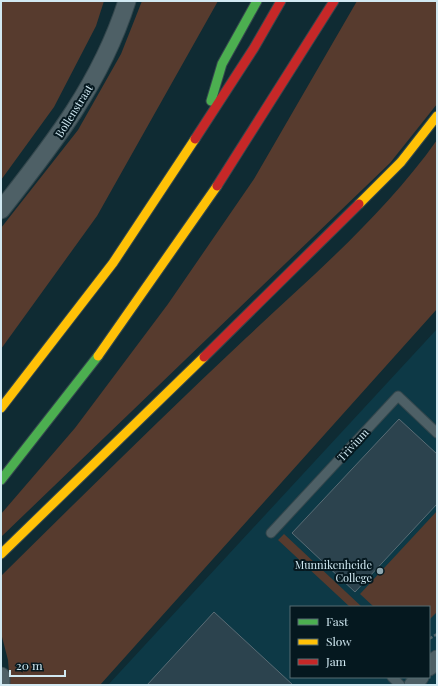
<svg xmlns="http://www.w3.org/2000/svg" width="438" height="686" viewBox="0 0 438 686" font-family="'Playfair Display',serif">
	<style>
		.built { fill: #0d3946; fill-rule: evenodd }
		.green { fill: #573b2e }
		.building { fill: #2c434e; stroke: #596c75 }
		.lines { fill: none; stroke-linecap: round; stroke-linejoin: round }
		.lane-casing { stroke: #34474d; stroke-width: 11 }
		.street-casing { stroke: #34474d; stroke-width: 19 }
		.fast-casing { stroke: #34474d; stroke-width: 11 }
		.slow-casing { stroke: #34474d; stroke-width: 11 }
		.jam-casing { stroke: #34474d; stroke-width: 11 }
		.path { stroke: #4f6167; stroke-width: 2.5; stroke-dasharray: 4 2; stroke-linecap: butt }
		.lane { stroke: #4e6066; stroke-width: 9 }
		.street { stroke: #4e6066; stroke-width: 17 }
		.fast { stroke: #4caf50; stroke-width: 9 }
		.slow { stroke: #ffc107; stroke-width: 9 }
		.jam { stroke: #c62828; stroke-width: 9 }
		.poi-dot { fill: #8da6af; stroke: #05181f; stroke-width: 1.5 }
		.labels { text-anchor: middle; stroke-width: 4; stroke-linejoin: round; paint-order: stroke }
		.street-label { font-size: 11px; fill: #d1e9f2; stroke: #05181f }
		.poi-label { font-size: 11px; fill: #d1e9f2; stroke: #05181f; text-anchor: end }
	</style>
	<rect width="100%" height="100%" fill="#0f2b33"/>
	<path class="built" d="M437 329V685H108ZM291 607H429V677H291Z"/>
	<path class="green" d="M1 1H104L96 26 54 107 1 180Z
		M142 1H218L97 216 1 349V228L78 130 121 54Z
		M357 1H437V104L390 163 1 537V514L75 428 168 304 254 179Z
		M437 140V309L100 685H10L8 660 1 633V576C82 496 163 416 246 338 312 276 384 215 437 140Z
		M437 511V612L429 620V607H374L360 594Z
		M284 534 362 607H350L278 540Z"/>
	<path class="building" d="M399 419 437 454V504L355 592 292 533Z
		M214 612 293 685H147Z"/>
	<g class="lines">
		<defs>
			<path id="lane" d="M271 533 398 396 437 433
				M392 677 400 685"/>
			<path id="street" d="M1 210C53 144 101 83 127 1
				M429 667 437 659
				M1 676V685
				M413 685 420 677"/>
			<path id="fast" d="M211 101 222 64 257 1
				M1 480 98 356"/>
			<path id="slow" d="M359 204 401 162 437 116
				M98 356 217 186
				M1 408 113 263 195 139
				M1 554 204 357"/>
			<path id="jam" d="M195 139 254 48 281 1
				M217 186 334 1
				M204 357 359 204"/>
		</defs>
		<use href="#lane" class="lane-casing"/>
		<use href="#street" class="street-casing"/>
		<use href="#fast" class="fast-casing"/>
		<use href="#slow" class="slow-casing"/>
		<use href="#jam" class="jam-casing"/>
		<path class="path" d="M429 639 437 634"/>
		<use href="#lane" class="lane"/>
		<use href="#street" class="street"/>
		<use href="#fast" class="fast"/>
		<use href="#slow" class="slow"/>
		<use href="#jam" class="jam"/>
	</g>
	<circle class="poi-dot" cx="380" cy="571" r="4"/>
	<g class="labels">
		<g class="street-label">
			<text transform="translate(74 111) rotate(-58)" y="4">Bollenstraat</text>
			<text transform="translate(353 445) rotate(-47)" y="4">Trivium</text>
		</g>
		<g class="poi-label">
			<text x="372" y="569">Munnikenheide<tspan x="372" dy="13">College</tspan></text>
		</g>
	</g>
	<rect width="438" height="686" fill="none" stroke="#d1e9f2" stroke-width="4"/>
	<rect x="290" y="606" width="140" height="72" fill="#05181f" stroke="#576c73"/>
	<rect x="298" y="619" width="20" height="6" fill="#4caf50" stroke="#576c73"/>
	<text x="326" y="626" font-size="12" fill="#d1e9f2">Fast</text>
	<rect x="298" y="639" width="20" height="6" fill="#ffc107" stroke="#576c73"/>
	<text x="326" y="646" font-size="12" fill="#d1e9f2">Slow</text>
	<rect x="298" y="659" width="20" height="6" fill="#c62828" stroke="#576c73"/>
	<text x="326" y="666" font-size="12" fill="#d1e9f2">Jam</text>
	<path d="M10 670v6h55v-6" fill="none" stroke="#d1e9f2" stroke-width="2"/>
	<text x="16" y="670" font-size="12" fill="#d1e9f2" stroke="#05181f" stroke-width="3" paint-order="stroke">20 m</text>
</svg>
